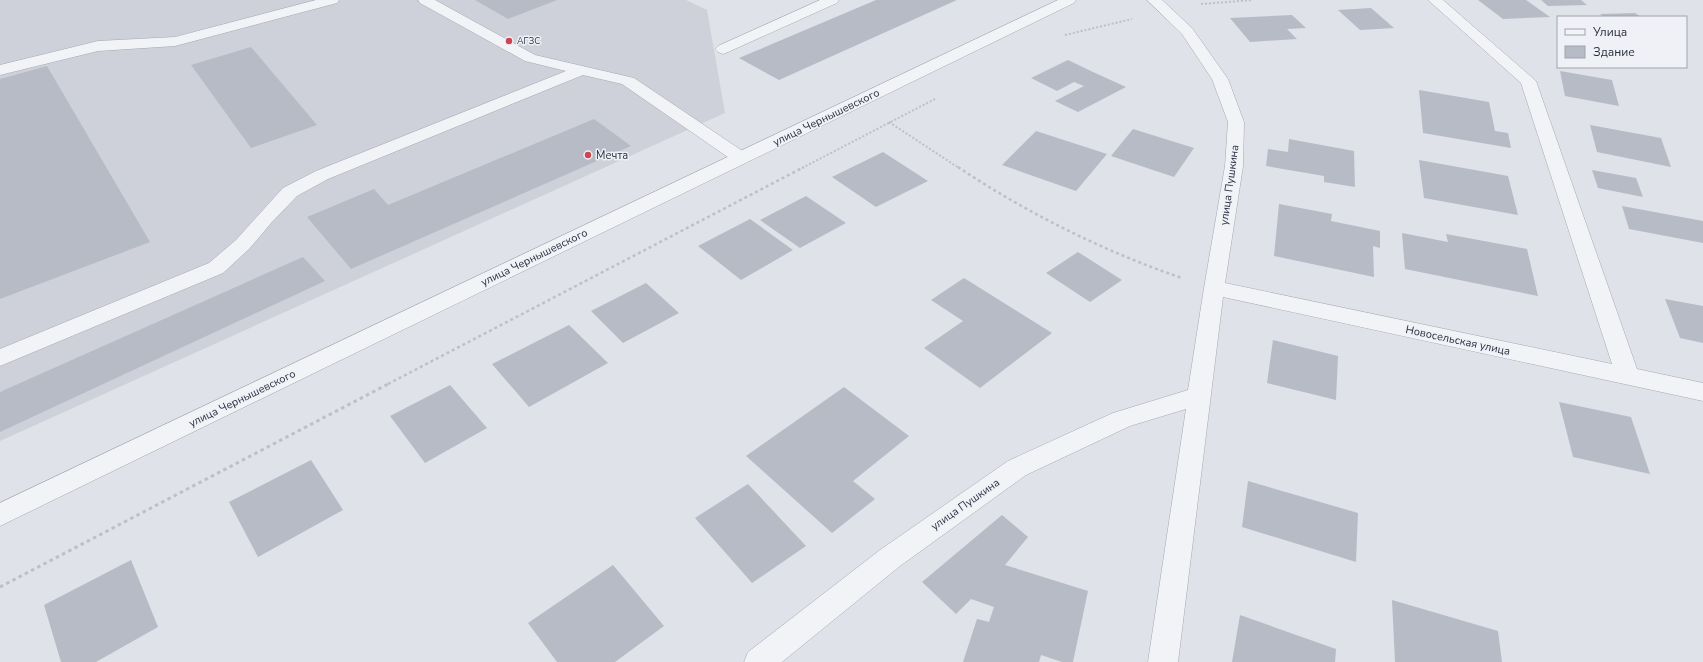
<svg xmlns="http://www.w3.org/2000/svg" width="1703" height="662" viewBox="0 0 1703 662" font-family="'Nunito Sans',sans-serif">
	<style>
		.built { fill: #ced1da }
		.building { fill: #b7bbc5 }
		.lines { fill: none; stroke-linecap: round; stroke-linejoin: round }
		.service-casing { stroke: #a4a9b2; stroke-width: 1 }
		.minor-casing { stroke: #a4a9b2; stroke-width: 1 }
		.tertiary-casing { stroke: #a4a9b2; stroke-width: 1 }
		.path-far2 { stroke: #bdc0c7; stroke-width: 2; stroke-dasharray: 2 2; stroke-linecap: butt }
		.path-far1 { stroke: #bdc0c7; stroke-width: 2.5; stroke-dasharray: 3 3; stroke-linecap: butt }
		.path { stroke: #bdc0c7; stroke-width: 3; stroke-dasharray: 3.5 3.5; stroke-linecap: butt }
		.service { fill: #f2f3f7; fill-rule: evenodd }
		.minor { fill: #f2f3f7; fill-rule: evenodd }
		.tertiary { fill: #f2f3f7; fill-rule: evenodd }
		.poi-dot { fill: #cc4651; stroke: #eff1f6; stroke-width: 1.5 }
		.labels { text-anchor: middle; stroke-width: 3; stroke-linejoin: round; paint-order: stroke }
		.far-poi-label { font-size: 9px; fill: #282f3f; stroke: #eff1f6; text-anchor: start }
		.street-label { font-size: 11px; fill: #282f3f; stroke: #eff1f6 }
		.poi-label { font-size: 11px; fill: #282f3f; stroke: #eff1f6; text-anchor: start }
	</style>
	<rect width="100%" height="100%" fill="#dfe2e8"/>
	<path class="built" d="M0 0H686L707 10 725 113 0 441Z"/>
	<path class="building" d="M475 0H557L508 19Z
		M876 0H957L779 80 739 58Z
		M1478 0H1526L1550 17 1503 19Z
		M1541 0H1581L1587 5 1548 6Z
		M1371 8 1394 28 1360 30 1338 10Z
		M1635 13 1641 17H1604L1600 14Z
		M1292 15 1306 28 1287 29 1297 39 1250 42 1230 18Z
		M251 47 317 125 251 148 191 65Z
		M1068 60 1093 72 1126 87 1078 112 1055 101 1084 86 1074 82 1057 91 1031 78Z
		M47 66 150 242 0 299V79Z
		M1560 71 1612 80 1619 106 1565 96Z
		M1419 90 1489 102 1495 131 1508 133 1511 148 1423 133Z
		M594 119 631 146 351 269 307 217 374 189 388 205Z
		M1590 125 1661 138 1671 167 1597 152Z
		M1133 129 1194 148 1174 177 1111 156Z
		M1036 131 1107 154 1076 191 1002 165Z
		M1289 139 1354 151 1355 187 1324 182V176L1266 166 1268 149 1288 152Z
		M883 152 928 181 876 207 832 177Z
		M1419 160 1508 176 1518 215 1424 198Z
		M1592 170 1636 178 1643 197 1598 188Z
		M806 196 846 223 800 248 760 220Z
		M1279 204 1332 214 1331 221 1380 231V248L1373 246 1374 277 1274 256Z
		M1622 206 1703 221V243L1629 229Z
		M750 219 793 250 741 280 698 246Z
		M1402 233 1448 242 1446 234 1527 249 1538 296 1405 269Z
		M1078 252 1122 280 1090 302 1046 273Z
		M303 257 325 281 0 432V392Z
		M964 278 1052 333 980 388 924 348 963 321 931 300Z
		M646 283 679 313 623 343 591 311Z
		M1665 299 1703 306V343L1680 338Z
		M569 325 608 363 529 407 492 364Z
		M1273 340 1338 356 1336 400 1267 383Z
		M450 385 487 428 425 463 390 416Z
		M844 387 909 436 853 481 875 499 832 533 746 456Z
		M1559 402 1631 417 1650 474 1573 457Z
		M311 460 343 510 258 557 229 502Z
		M1248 481 1358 513 1356 562 1242 527Z
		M748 484 806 546 752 583 695 518Z
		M1002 515 1028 537 1005 565 1088 591 1073 662H1062L1041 655 1039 662H963L977 619 989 622 994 607 971 599 956 614 922 582Z
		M131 560 158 627 96 662H61L44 605Z
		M613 565 664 626 615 662H557L528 623Z
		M1392 600 1498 631 1502 662H1395Z
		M1240 615 1336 649 1335 662H1232Z"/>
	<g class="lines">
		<defs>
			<path id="service" d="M316 0H339L337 3 175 46 98 51 0 75V65L98 41 175 37Z
				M418 0H435L535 55 634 78 747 154 750 158 747 162 741 163 735 162 622 84 583 75 328 179 297 196 271 223 250 248 223 273 0 366V349L209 263 236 240 283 188 316 171 566 71 525 61 420 3Z
				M820 0H839L837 3 728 52 723 54 718 52 715 49 718 46Z"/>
			<path id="minor" d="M1147 0H1162L1192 28 1228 79 1244 122 1243 166 1225 283 1612 364 1521 83 1428 0H1443L1536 81 1637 369 1703 383V401L1223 297 1178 662H1148L1186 409 1130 426 1026 475 900 566 782 662H744L748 652 880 550 1008 461 1113 413 1188 390 1204 288 1225 166 1228 122 1212 79 1182 34Z"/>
			<path id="tertiary" d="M1058 0H1076L1074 3 0 526V503Z"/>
		</defs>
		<use href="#service" class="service-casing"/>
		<use href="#minor" class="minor-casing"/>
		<use href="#tertiary" class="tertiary-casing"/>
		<path class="path-far2" d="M1201 4 1253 0
			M1065 35 1132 19
			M889 122 959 168
			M802 168 935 99"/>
		<path class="path-far1" d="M958 167C1025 212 1105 252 1182 278
			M388 384 804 167"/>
		<path class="path" d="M0 587 390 383"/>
		<use href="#service" class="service"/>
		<use href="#minor" class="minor"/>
		<use href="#tertiary" class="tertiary"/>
	</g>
	<g class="poi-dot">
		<circle cx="509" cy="41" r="4"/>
		<circle cx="588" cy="155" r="4"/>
	</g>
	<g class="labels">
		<g class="far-poi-label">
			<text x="517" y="44">АГЗС</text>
		</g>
		<g class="street-label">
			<text transform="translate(826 117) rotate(-26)" y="4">улица Чернышевского</text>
			<text transform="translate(1229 185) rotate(-82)" y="4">улица Пушкина</text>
			<text transform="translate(534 257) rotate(-26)" y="4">улица Чернышевского</text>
			<text transform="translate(1458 340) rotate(12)" y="4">Новосельская улица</text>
			<text transform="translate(242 398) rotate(-26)" y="4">улица Чернышевского</text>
			<text transform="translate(965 504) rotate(-35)" y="4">улица Пушкина</text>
		</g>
		<g class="poi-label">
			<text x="596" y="159">Мечта</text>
		</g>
	</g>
	<rect x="1557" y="16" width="130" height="52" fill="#eff1f6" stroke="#9fa3ad"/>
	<rect x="1565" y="29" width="20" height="6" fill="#f2f3f7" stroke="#9fa3ad"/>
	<text x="1593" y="36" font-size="12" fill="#282f3f">Улица</text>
	<rect x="1565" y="46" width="20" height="12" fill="#b7bbc5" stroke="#9fa3ad"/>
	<text x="1593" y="56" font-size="12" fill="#282f3f">Здание</text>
</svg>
